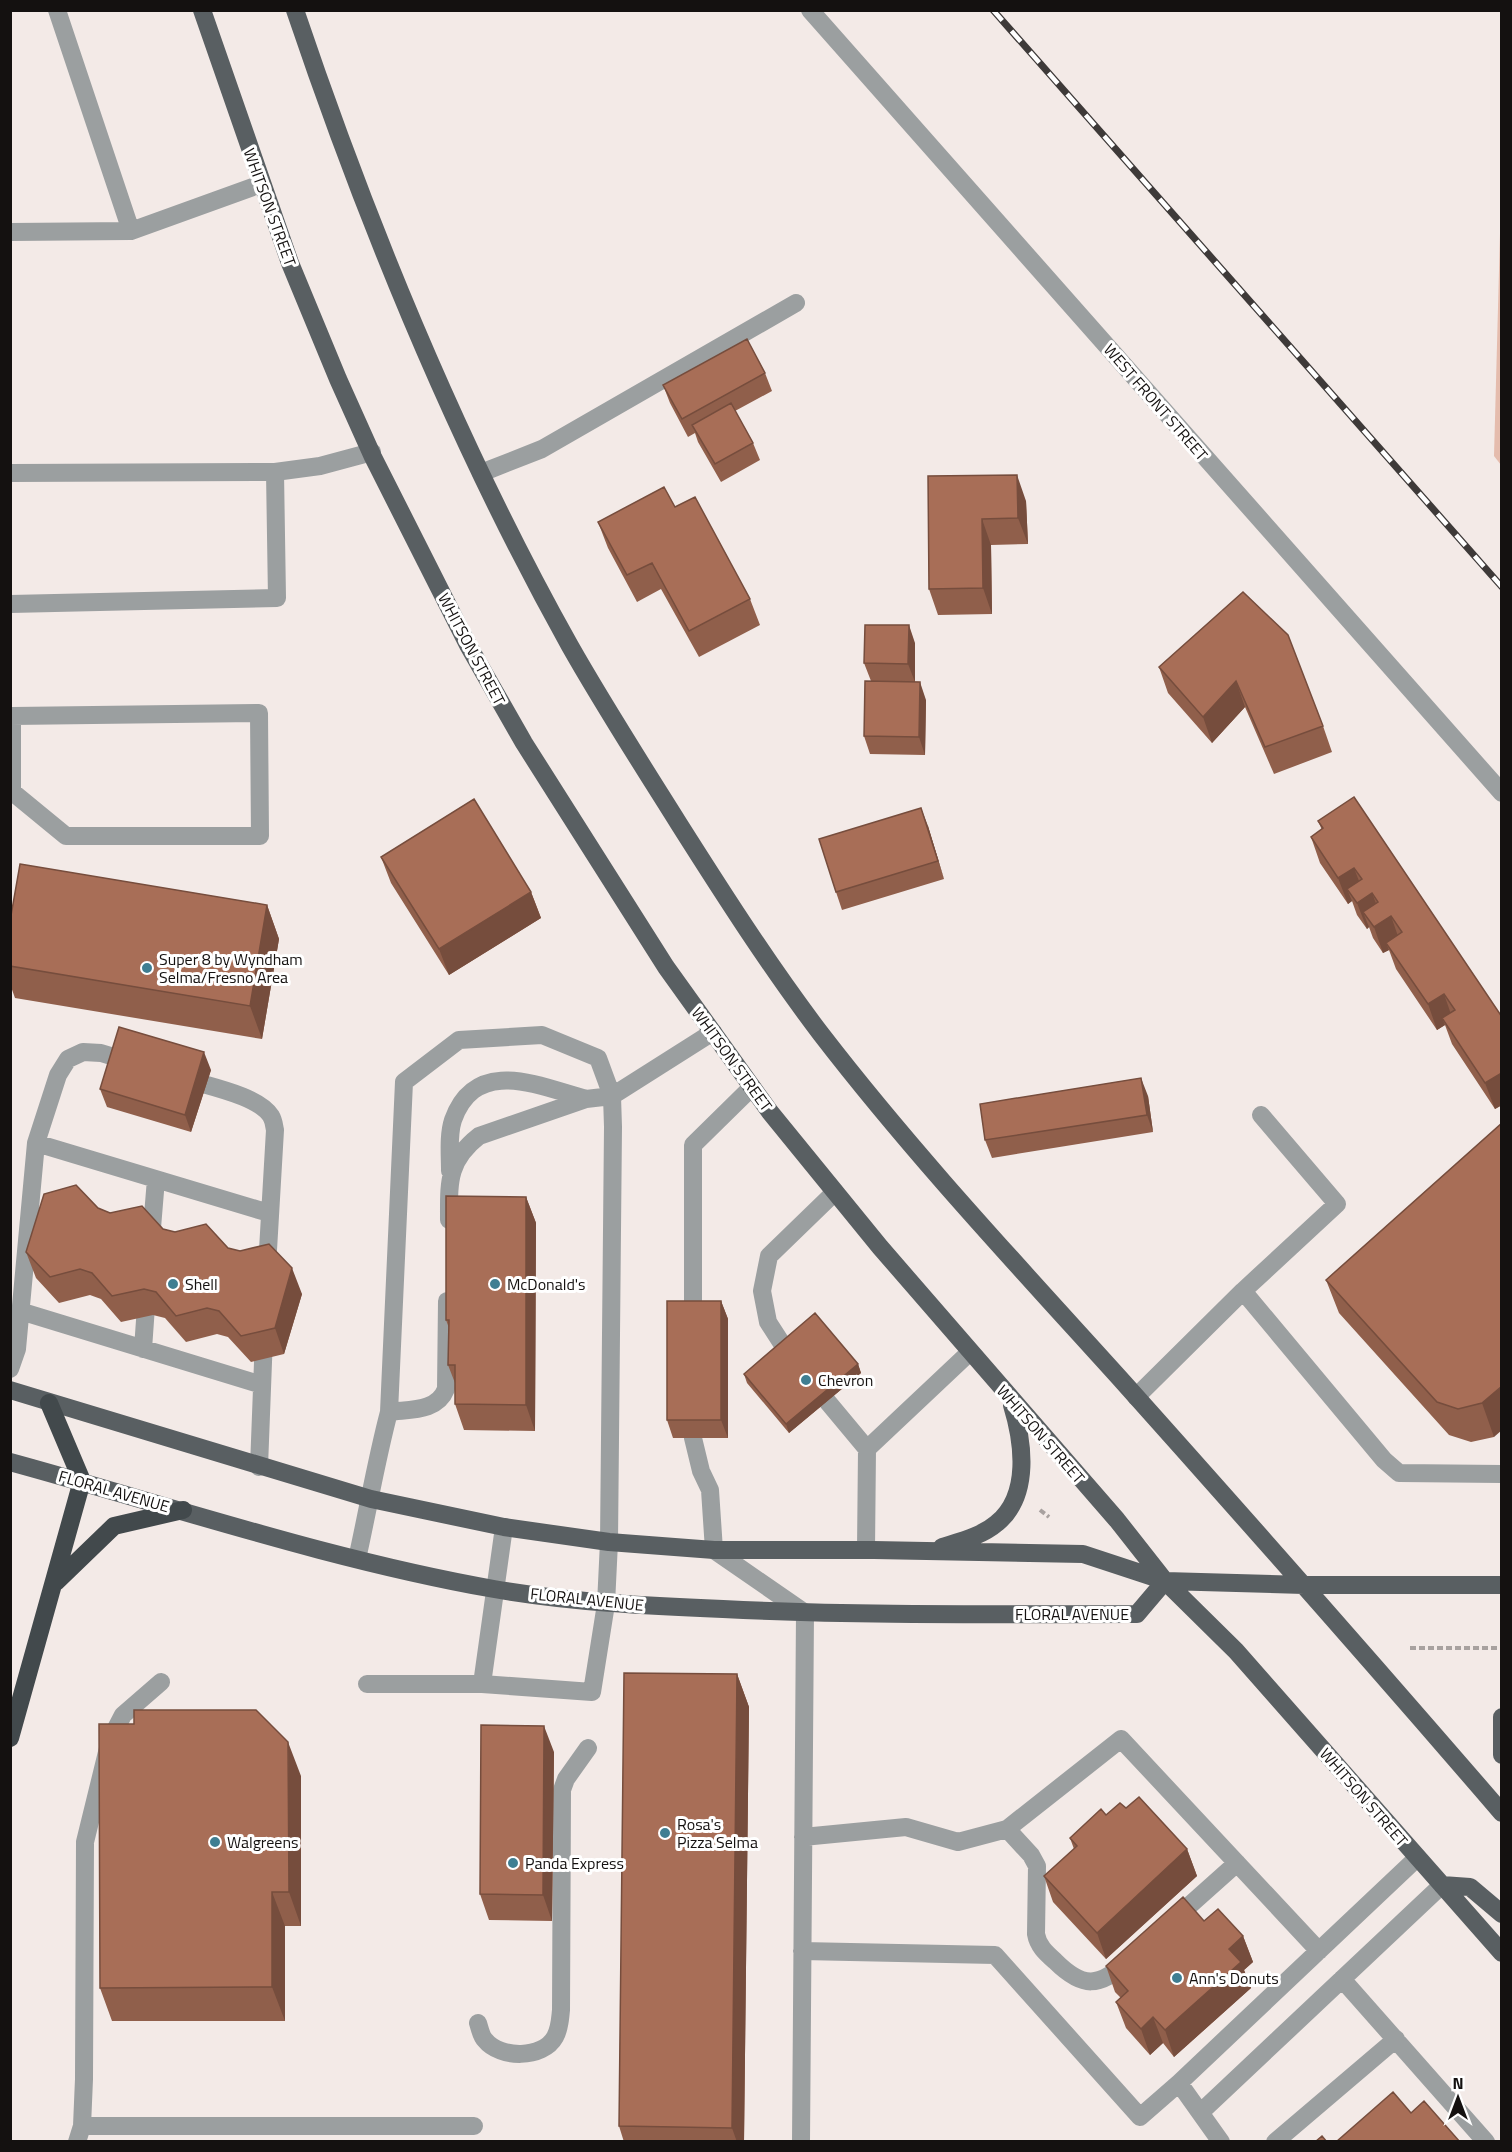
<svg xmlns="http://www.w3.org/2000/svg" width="1512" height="2152" viewBox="0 0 1512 2152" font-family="'Titillium Web',sans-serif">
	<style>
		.green { fill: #e5bcad }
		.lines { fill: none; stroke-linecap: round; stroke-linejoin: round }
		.path { stroke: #a8a19f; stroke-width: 4; stroke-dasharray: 6 3; stroke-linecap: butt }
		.minor { stroke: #9b9fa0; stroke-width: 18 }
		.major { stroke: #595f62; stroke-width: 18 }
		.highway { stroke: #42494c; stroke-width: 18 }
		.rail-casing { stroke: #3e3a39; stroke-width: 7 }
		.rail { stroke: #fff; stroke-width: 4.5; stroke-dasharray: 14; stroke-linecap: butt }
		.wall { fill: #905f4b }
		.shaded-wall { fill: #764d3d }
		.building { fill: #a86e57; stroke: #764d3d; stroke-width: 1.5 }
		.poi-dot { fill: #3f7e92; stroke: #fff; stroke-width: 2 }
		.labels { text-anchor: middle; stroke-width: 6; stroke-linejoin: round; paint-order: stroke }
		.street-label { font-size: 16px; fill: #141110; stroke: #fff }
		.poi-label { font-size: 16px; fill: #141110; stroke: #fff; text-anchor: start }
	</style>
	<rect width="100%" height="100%" fill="#f3eae7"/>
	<path class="green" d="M1501 196V465L1494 456Z"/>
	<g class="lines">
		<path class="path" d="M1040 1510 1049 1517
			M1410 1648H1500"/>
		<path class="minor" d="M57 10 131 231
			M810 10 1502 793
			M10 232 131 231 261 184
			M10 473 275 472 320 466 372 452
			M481 473 542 449 796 303
			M10 604 277 598 275 472
			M10 790 66 836H260L259 713 12 716V790
			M183 1078C206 1086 258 1095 271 1116 274 1121 274 1126 275 1130L267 1267
			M36 1143 269 1213
			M450 1171C450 1155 448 1135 453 1120 476 1056 539 1086 586 1099
			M449 1220C449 1183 447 1161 479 1136L586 1099 612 1096 713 1032
			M151 1240 156 1179
			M1243 1291 1337 1204 1261 1115
			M20 1311 262 1385
			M693 1319V1145L752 1087
			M143 1349 147 1292
			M786 1350 768 1322 762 1291 769 1256 835 1192
			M10 1369 17 1349 36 1143 58 1075 68 1059 83 1052 101 1053 134 1063
			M1136 1397 1243 1291 1384 1460 1399 1473 1502 1474
			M827 1401 867 1449 866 1550
			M389 1412C410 1409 437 1412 446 1389L447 1301
			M693 1438 701 1471 710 1490 714 1550 805 1613 801 2142
			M867 1449 970 1352
			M259 1467 264 1336
			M357 1559C368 1510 376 1461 389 1412L404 1082 459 1040 542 1035 598 1058 612 1096 613 1127 609 1542 606 1604 592 1692 482 1684H367
			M482 1684 504 1527
			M1007 1829 1031 1855 1037 1866 1036 1934C1038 1946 1046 1953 1055 1961 1083 1989 1099 1987 1127 1962
			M803 1837 906 1827 958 1842 1007 1829 1121 1739 1319 1951
			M1172 1921 1237 1863
			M802 1951 995 1955 1140 2117 1179 2083 1417 1858
			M1342 1979 1486 2142
			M478 2023C480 2029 481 2036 485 2040 500 2059 543 2059 555 2037 560 2028 560 2019 561 2010L562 1790 566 1779 588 1748
			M1179 2083 1221 2142
			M1201 2112 1442 1885
			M82 2126H474
			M77 2142 82 2126 84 2079 85 1842 110 1740 123 1715 161 1682
			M1275 2142 1396 2039"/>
		<path class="major" d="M202 10 290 263 338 379 373 457 468 645 524 743 666 967 770 1112 880 1247 1117 1520 1165 1581 1236 1651 1502 1953
			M295 10C369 229 457 444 570 646 604 706 642 765 679 824 724 895 770 967 821 1034 915 1156 1021 1269 1124 1383 1251 1525 1377 1668 1502 1813
			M10 1390 371 1499 504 1527 609 1542 714 1550H874L1083 1554 1165 1581 1304 1585H1502
			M10 1462C171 1506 330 1560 494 1589 570 1602 646 1606 723 1609 861 1616 999 1614 1137 1614L1165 1581
			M942 1547C961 1541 982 1536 997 1523 1031 1495 1023 1441 1012 1405
			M1502 1717V1755
			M1442 1885 1470 1887 1502 1914"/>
		<path class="highway" d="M56 1582 114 1526 183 1510
			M10 1738 82 1481 49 1403"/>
		<defs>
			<path id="rail" d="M993 10 1502 587"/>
		</defs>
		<use href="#rail" class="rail-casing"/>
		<use href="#rail" class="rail"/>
	</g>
	<path class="wall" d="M765 373 772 391 735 411 753 443 760 460 721 482 698 442 695 433 688 437 670 403 663 385Z
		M928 476 1026 501 1028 544 991 545 992 614 938 615 929 589Z
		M675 507 750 599 760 625 699 657 661 589 637 602 608 548 598 522Z
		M1243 592 1323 726 1332 752 1274 774 1245 707 1212 743 1168 693 1159 667Z
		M915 643V682L871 681 864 663Z
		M926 700 925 755 870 754 864 736Z
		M1318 821 1502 1017V1105L1495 1109 1452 1044 1445 1025 1437 1030 1396 969 1389 950 1383 953 1373 938 1369 927 1367 929 1357 915 1352 901 1348 904 1320 863 1311 837 1322 830Z
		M928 826 944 879 842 910 836 892Z
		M381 857 531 892 541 918 449 975 391 883Z
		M267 905 279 939 262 1039 15 998 10 984V966Z
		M211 1070 191 1132 107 1107 100 1089Z
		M1148 1096 1153 1132 992 1158 985 1140Z
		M1502 1123 1494 1437 1471 1442 1449 1435 1339 1313 1326 1280Z
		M526 1197 536 1223 535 1431 464 1430 455 1404V1383L448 1365 449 1328 446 1320Z
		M98 1208 110 1213 228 1248 302 1294 284 1354 251 1362 228 1337 217 1334 186 1342 165 1318 153 1315 121 1322 101 1299 90 1295 59 1303 36 1278 26 1252Z
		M721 1301 728 1319V1438H673L667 1420Z
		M858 1364 861 1373 789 1433 747 1383 744 1374Z
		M737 1674 749 1707 744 2142H624L619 2126Z
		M554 1752 552 1921 489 1920 480 1894Z
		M301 1776V1926H285V2021H112L100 1988Z
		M1126 1808 1187 1849 1197 1876 1106 1959 1053 1902 1044 1876 1074 1849 1070 1838 1106 1815Z
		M1204 1921 1243 1936 1253 1962 1244 1970 1251 1988 1174 2057 1163 2043 1150 2055 1126 2028 1116 2002 1121 1998 1115 1992 1106 1966Z"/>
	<path class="shaded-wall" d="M1017 475 1026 501 1028 544 1018 518Z
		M982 519 991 545 992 614 983 588Z
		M909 625 915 643V682L908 664Z
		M1236 681 1245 707 1212 743 1203 717Z
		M920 682 926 700 925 755 919 737Z
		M921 808 928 826 944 879 938 861Z
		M1354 868 1364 894 1347 889 1352 901 1348 904 1338 878Z
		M531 892 541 918 449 975 439 949Z
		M1372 893 1382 919 1363 912 1369 927 1367 929 1357 903Z
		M267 905 279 939 262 1039 250 1006Z
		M1391 916 1400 942 1386 943 1389 950 1383 953 1374 927Z
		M1444 994 1453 1020 1442 1018 1445 1025 1437 1030 1428 1004Z
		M204 1052 211 1070 191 1132 185 1115Z
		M1500 1074 1502 1078V1105L1495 1109 1485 1083Z
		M1141 1078 1148 1096 1153 1132 1147 1115Z
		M526 1197 536 1223 535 1431 526 1405Z
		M292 1268 302 1294 284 1354 275 1328Z
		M721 1301 728 1319V1438L721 1420Z
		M858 1364 861 1373 789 1433 786 1424Z
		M1502 1386V1430L1494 1437 1482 1403Z
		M737 1674 749 1707 744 2142H737L732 2128Z
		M544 1726 554 1752 552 1921 543 1895Z
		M288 1742 301 1776V1926L289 1892Z
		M1187 1849 1197 1876 1106 1959 1097 1933Z
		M272 1892 285 1926V2021L272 1987Z
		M1243 1936 1253 1962 1244 1970 1251 1988 1174 2057 1165 2030 1229 1949Z
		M1153 2017 1163 2043 1150 2055 1141 2029Z"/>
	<path class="building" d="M747 339 765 373 682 419 663 385Z
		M731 403 753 443 715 464 692 425Z
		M1017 475 1018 518 982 519 983 588 929 589 928 476Z
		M664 487 675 507 695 497 750 599 689 631 652 563 627 575 598 522Z
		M1243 592 1288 635 1323 726 1265 747 1236 681 1203 717 1159 667Z
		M865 625H909L908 664 864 663Z
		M865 681 920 682 919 737 864 736Z
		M1354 797 1502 1017V1076L1500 1074 1485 1083 1442 1018 1455 1010 1444 994 1428 1004 1386 943 1402 932 1391 916 1374 927 1363 912 1378 902 1372 893 1357 903 1347 889 1362 879 1354 868 1338 878 1311 837 1323 828 1318 821Z
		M474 799 531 892 439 949 381 857Z
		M921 808 938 861 836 892 819 839Z
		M20 864 267 905 250 1006 10 966V921Z
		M119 1027 204 1052 185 1115 100 1089Z
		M1141 1078 1147 1115 985 1140 980 1104Z
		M1502 1123V1386L1482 1403 1458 1409 1437 1402 1326 1280Z
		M76 1185 98 1208 110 1213 142 1206 163 1229 175 1232 206 1224 228 1248 240 1251 269 1244 292 1268 275 1328 241 1336 219 1311 207 1308 176 1316 156 1292 144 1289 112 1296 92 1273 80 1269 50 1277 26 1252 44 1194Z
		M446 1196 526 1197V1405L455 1404V1365H448L449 1320H446Z
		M667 1301H721V1420H667Z
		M815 1313 858 1364 786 1424 744 1374Z
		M624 1673 737 1674 732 2128 619 2126Z
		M134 1710H256L288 1742 289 1892H272V1987L100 1988 99 1724H134Z
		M481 1725 544 1726 543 1895 480 1894Z
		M1139 1797 1187 1849 1097 1933 1044 1876 1077 1846 1070 1838 1101 1809 1106 1815 1120 1803 1126 1808Z
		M1183 1897 1204 1921 1218 1909 1243 1936 1229 1949 1241 1962 1165 2030 1153 2017 1141 2029 1116 2002 1128 1991 1106 1966Z
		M1393 2092 1411 2113 1424 2101 1460 2142H1336Z
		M1322 2136 1327 2142H1315Z"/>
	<g class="poi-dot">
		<circle cx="147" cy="968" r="6"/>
		<circle cx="173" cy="1284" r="6"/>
		<circle cx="495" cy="1284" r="6"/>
		<circle cx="806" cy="1380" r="6"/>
		<circle cx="665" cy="1833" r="6"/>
		<circle cx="215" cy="1842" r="6"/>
		<circle cx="513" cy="1863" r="6"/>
		<circle cx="1177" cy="1978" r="6"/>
	</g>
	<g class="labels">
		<g class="street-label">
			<text transform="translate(270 207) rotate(70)" y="6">WHITSON STREET</text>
			<text transform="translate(1156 402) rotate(49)" y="6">WEST FRONT STREET</text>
			<text transform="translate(472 649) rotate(62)" y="6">WHITSON STREET</text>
			<text transform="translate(732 1059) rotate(54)" y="6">WHITSON STREET</text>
			<text transform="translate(1041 1434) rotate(49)" y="6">WHITSON STREET</text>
			<text transform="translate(114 1491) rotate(16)" y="6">FLORAL AVENUE</text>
			<text transform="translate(587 1599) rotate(6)" y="6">FLORAL AVENUE</text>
			<text x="1072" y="1620">FLORAL AVENUE</text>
			<text transform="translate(1364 1797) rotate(49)" y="6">WHITSON STREET</text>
		</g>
		<g class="poi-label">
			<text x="159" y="965">Super 8 by Wyndham<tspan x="159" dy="18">Selma/Fresno Area</tspan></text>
			<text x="185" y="1290">Shell</text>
			<text x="507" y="1290">McDonald's</text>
			<text x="818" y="1386">Chevron</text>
			<text x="677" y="1830">Rosa's<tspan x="677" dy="18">Pizza Selma</tspan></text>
			<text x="227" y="1848">Walgreens</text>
			<text x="525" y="1869">Panda Express</text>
			<text x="1189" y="1984">Ann's Donuts</text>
		</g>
	</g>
	<rect width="1512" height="2152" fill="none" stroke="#141110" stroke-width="24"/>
	<g transform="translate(1458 2098)" stroke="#ffffff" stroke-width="4.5" paint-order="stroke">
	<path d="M0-4.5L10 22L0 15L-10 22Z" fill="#141110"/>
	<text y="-9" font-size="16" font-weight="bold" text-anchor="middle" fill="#141110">N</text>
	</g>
</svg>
